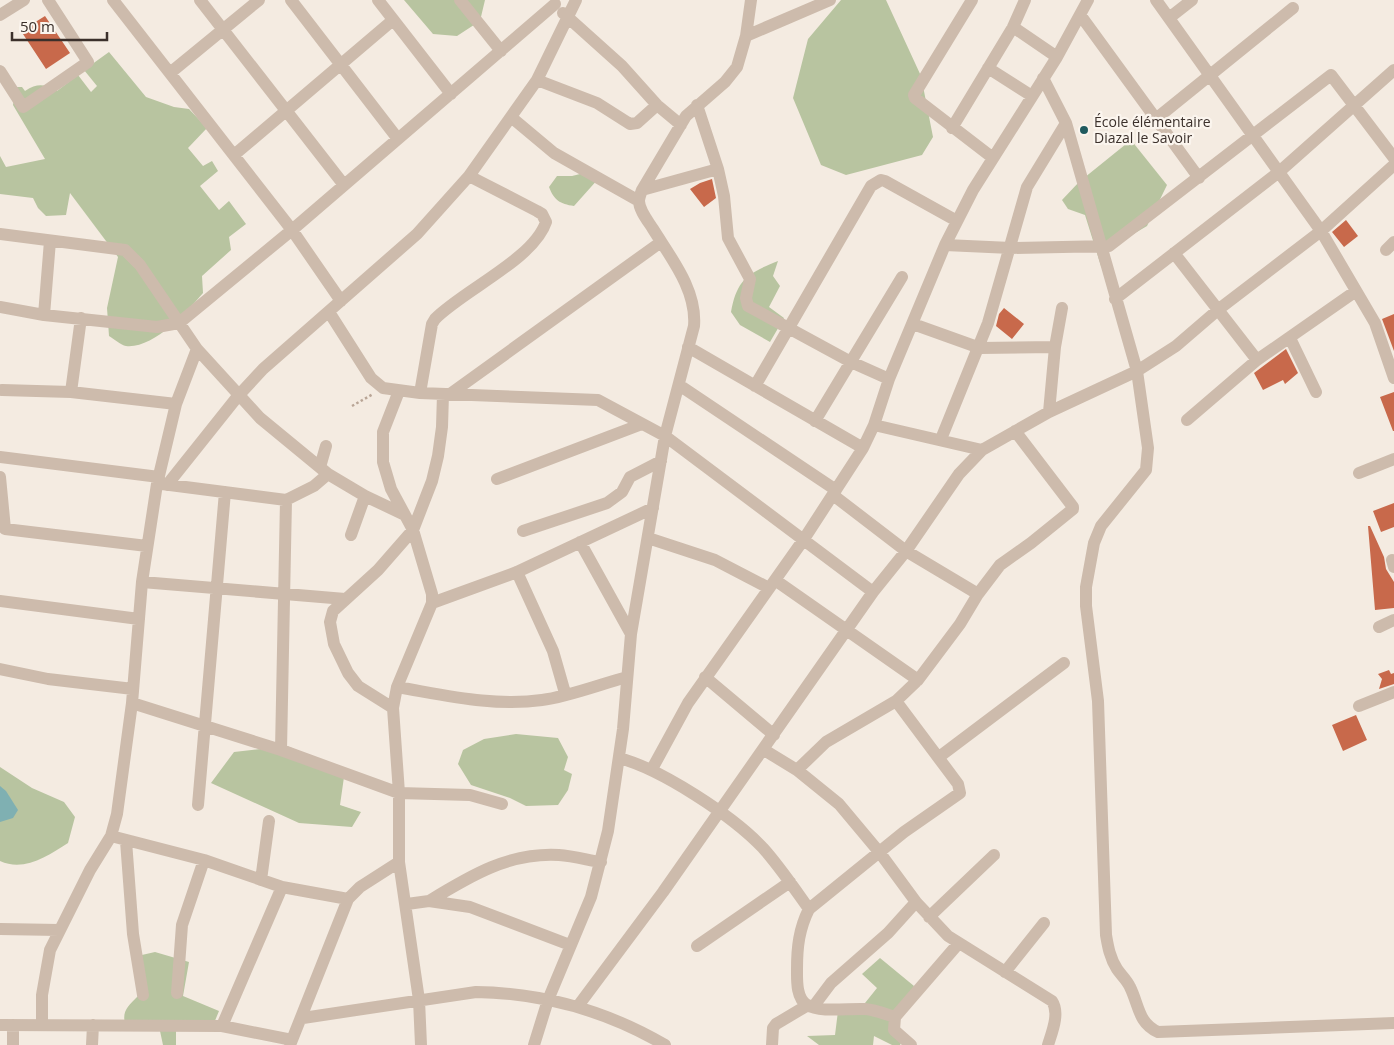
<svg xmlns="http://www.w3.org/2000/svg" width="1394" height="1045" viewBox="0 0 1394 1045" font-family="'Open Sans',sans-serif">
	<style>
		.green { fill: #b8c4a0 }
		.water { fill: #7fb0b2 }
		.building { fill: #c8694b }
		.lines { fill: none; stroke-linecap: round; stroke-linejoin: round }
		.path { stroke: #b9a596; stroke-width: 2.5; stroke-dasharray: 2.5 2.5; stroke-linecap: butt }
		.minor { stroke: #cdbbac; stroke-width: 12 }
		.poi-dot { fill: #1f5a5e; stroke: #fbf5ee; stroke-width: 2 }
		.labels { text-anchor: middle; stroke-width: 4.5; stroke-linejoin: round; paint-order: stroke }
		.poi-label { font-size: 14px; fill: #3b302b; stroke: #fbf5ee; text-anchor: start }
	</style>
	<rect width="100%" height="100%" fill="#f4ebe1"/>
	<path class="green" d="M404 0H485L480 21 457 36 433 34Z
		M841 0H886L921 76 933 137 922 155 846 175 821 165 793 98 808 39Z
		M109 52 146 97 174 107 189 109 207 128 188 148 203 166 212 161 218 171 200 186 219 210 229 201 246 224 229 237 231 250 202 276 203 293C187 312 153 349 126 346 121 345 114 339 109 336L107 308 118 257 70 193 66 215 46 216 38 208 33 198 0 194V156L6 167 45 159 13 105 16 87H22L25 91C38 83 44 84 57 91L78 75 91 92 97 86 84 70Z
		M1131 140 1167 185 1147 226 1108 249 1101 266 1085 215 1068 209 1062 200 1079 182Z
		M584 173 599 178 574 206C560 204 554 200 549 187L557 176H572Z
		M778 261 773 276 780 286 769 307 784 318 770 342 740 325 731 312C737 279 748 273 778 261Z
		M516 734 558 738 568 757 564 770 572 774 568 790 558 805 526 806 510 798 471 785 458 764 463 750 484 739Z
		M287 746 345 770 340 805 361 812 352 827 299 823 211 783 234 752Z
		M0 767 32 788 64 802 75 817 68 843C48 856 24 872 0 861Z
		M155 952 189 962 183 996 219 1011 212 1028H176V1045H163L160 1031 126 1027C121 1012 127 1007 138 996L133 957Z
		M880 958 914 986 895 1029 902 1041 900 1045H892L874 1036 873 1045H819L807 1036 835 1035 838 1011 865 1003 877 988 862 974Z"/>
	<path class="water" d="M0 786 6 791 18 810 13 818 0 822Z"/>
	<path class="building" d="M45 16 70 53 46 69 21 31Z
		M712 179 716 198 704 207 690 189 700 183Z
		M1346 220 1358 236 1344 247 1332 232Z
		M1004 308 1024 324 1012 339 996 326 999 314Z
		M1394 314V351L1382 319Z
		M1286 349 1298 373 1285 384 1283 380 1263 390 1254 373Z
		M1394 392V431H1393L1380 397Z
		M1394 503V527L1381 532 1373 511Z
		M1368 526H1370L1384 557 1386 569 1394 582V608L1375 610Z
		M1389 670 1391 674 1394 673V684L1379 689 1382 679 1378 674Z
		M1356 715 1367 740 1343 751 1332 725Z"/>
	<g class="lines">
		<path class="path" d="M352 406 373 394"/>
		<path class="minor" d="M113 0 292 230 341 301
			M200 0 344 185
			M291 0 398 139
			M378 0 451 94
			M460 0 501 51
			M972 0 914 95 915 98 993 158
			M1156 0 1321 231 1375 323 1394 378
			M563 13 622 66 657 105 681 125
			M0 15 24 0
			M1081 16 1199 178
			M1169 18 1192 0
			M1013 27 1057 57
			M746 36 830 0
			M988 68 1032 96
			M0 71 23 107 88 62 48 0
			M170 73 259 0
			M1043 78 1066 123 1137 371 1148 448 1146 470 1101 526 1094 543 1086 587V606L1098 701 1106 935C1108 947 1110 958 1117 969 1121 975 1127 980 1130 987 1139 1005 1138 1023 1158 1032L1394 1023
			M537 80 597 103 630 124 637 123 657 105
			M697 105 718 169 724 196 728 238 750 279 746 298 748 306 851 362 889 379
			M511 117 554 153 639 201
			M1157 118 1293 8
			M952 128 1013 27 1025 0
			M234 155 393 20
			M642 190 718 169
			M0 234 125 250 140 265 197 349 260 418 328 474 365 496 403 514
			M945 245 1011 248 1109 246 1331 75 1394 158
			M1386 250 1394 242
			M1174 253 1257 360
			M1115 299 1279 172 1394 70
			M0 307 44 315 157 327 179 323 292 230 555 4
			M329 312 371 378 383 388 420 393 598 400 665 436 873 592
			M44 315 50 241
			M913 324 980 348 1055 347
			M1290 338 1316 392
			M688 347 863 448
			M679 385 836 490
			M755 386 871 186 881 180 885 181 957 221
			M2 390 71 392 176 404
			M399 391 383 432V462L391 489 413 530 432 594V603L397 687 393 708 399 793V862L419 1000 421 1045
			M71 392 81 318
			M420 393 432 324 435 319C462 291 534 259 546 222L542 214 537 211 469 176
			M450 394 661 242
			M1049 412 1055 347 1062 308
			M1187 420 1257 360 1356 291
			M815 421 902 277
			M874 425 982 450
			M941 439 988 323 1027 187 1066 123
			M0 457 159 477
			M320 467 326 446
			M1359 473 1394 459
			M0 477 5 529 147 546
			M497 479 642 424
			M162 484 286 500 314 486 328 474
			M167 485 238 396 263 369 417 234 469 176 537 80 576 0
			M833 495 906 551 978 594
			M523 531 607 503 622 492 630 477 661 461
			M351 535 365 496
			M648 538 715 560 769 588
			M580 542 631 634
			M1392 560 1394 567
			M517 572 553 651 565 693
			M775 580 918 680
			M142 582 345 599
			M0 601 139 619
			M432 603 517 572 653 508
			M1379 627 1394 620
			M0 669 48 679 133 689
			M705 677 774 735
			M397 687C445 695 494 707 542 700 567 697 601 684 627 677
			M132 703 281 750 399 793 470 795 502 804
			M1359 706 1394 692
			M393 708 358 686 348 673 334 644 330 622 333 611 378 570 413 530 432 481 438 456 442 427 443 394
			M281 750 286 500
			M764 750 797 770 839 804 880 853 916 902 948 936 1052 1001C1060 1013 1052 1032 1048 1045
			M939 757 1064 663
			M619 758C661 769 733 816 763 848 780 867 794 888 809 909
			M652 769 688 703 804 539 863 448 874 425 889 379 945 245 973 190 1057 57 1088 0
			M797 770 826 742 896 701 918 680 960 624 978 594 1000 565 1031 543 1073 509V507L1015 431
			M198 805 225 492
			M111 836 204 860 282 887 348 899
			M126 841 133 934 143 995
			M261 880 269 821
			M429 901C470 876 509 852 559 855 573 856 588 860 601 862
			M407 904 429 901 470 907 570 945
			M929 917 994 855
			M0 929 59 930
			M697 946 790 882
			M1005 972 1044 923
			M177 993 182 925 204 860
			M578 1006 663 892 873 592 906 551 959 474 982 450 1049 412 1137 371 1176 346 1219 309 1321 231 1394 165
			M813 1007 831 983 888 933 916 902
			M895 1017C885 1014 876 1010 865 1009 850 1008 820 1013 807 1005 796 998 797 980 797 969 797 947 799 929 809 909L904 832 960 793 958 784 896 701
			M303 1018 476 992C544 993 605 1010 665 1045
			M0 1025 222 1026 292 1040
			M42 1025V995L50 950 90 870 111 836 117 814 132 703 142 582 157 484 176 404 197 349
			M222 1026 282 887
			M13 1045V1025
			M92 1045 93 1025
			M290 1045 348 899 360 887 399 862
			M534 1045 548 1000 591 897 608 831 623 729 631 634 665 436 694 326C697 290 671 258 653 229 648 221 639 210 639 201 639 198 641 193 642 190L686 116 725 82 737 67 746 36 751 0
			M772 1045 773 1028 776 1024 808 1005
			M911 1045 894 1030 895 1017 958 944"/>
	</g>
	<circle class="poi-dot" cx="1084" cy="130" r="5"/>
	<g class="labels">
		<g class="poi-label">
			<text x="1094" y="127">École élémentaire<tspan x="1094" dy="16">Diazal le Savoir</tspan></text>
		</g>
	</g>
	<path d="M12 32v8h95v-8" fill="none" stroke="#3b302b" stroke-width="2.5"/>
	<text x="20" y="32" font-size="15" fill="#3b302b" stroke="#fbf5ee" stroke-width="4" paint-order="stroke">50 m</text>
</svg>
